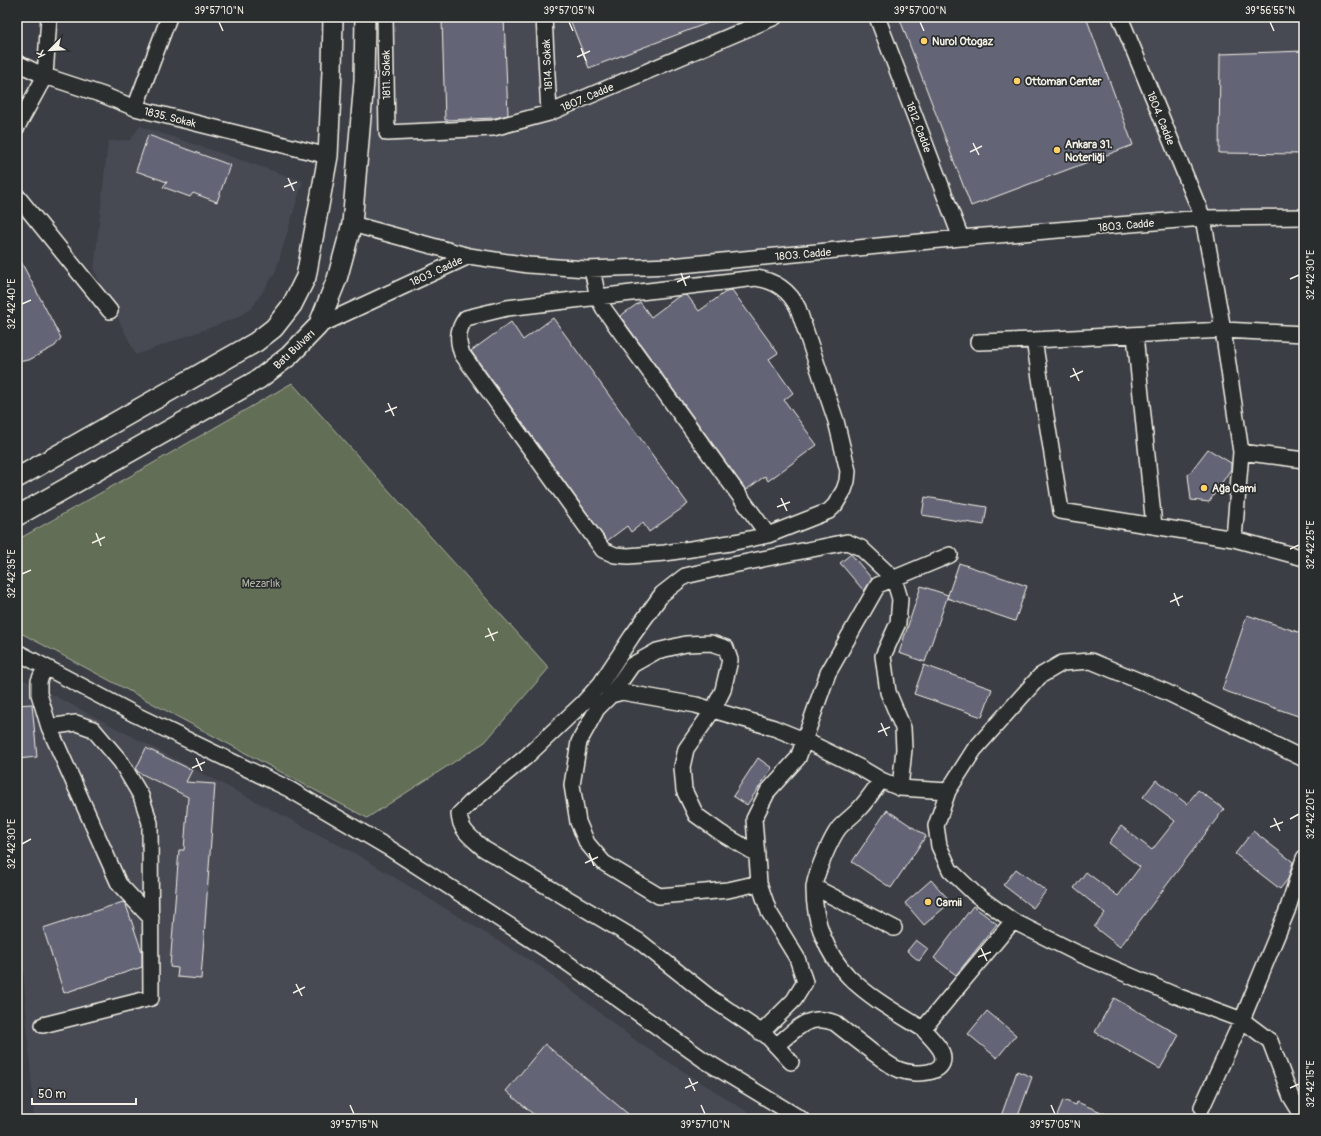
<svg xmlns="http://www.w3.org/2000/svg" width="1321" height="1136" viewBox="0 0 1321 1136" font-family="Pangolin,sans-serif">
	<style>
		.built { fill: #474a53 }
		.green { fill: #636e56; stroke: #acb09f }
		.building { fill: #646577; stroke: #f4f1e8 }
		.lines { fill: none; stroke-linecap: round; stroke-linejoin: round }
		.minor-casing { stroke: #f4f1e8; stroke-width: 18 }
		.major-casing { stroke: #f4f1e8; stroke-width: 22 }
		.minor { stroke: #2a2d2e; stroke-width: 15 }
		.major { stroke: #2a2d2e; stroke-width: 19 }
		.ticks { fill: none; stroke: #f4f1e8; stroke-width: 1.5 }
		.poi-dot { fill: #ffd166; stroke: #2a2d2e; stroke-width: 1.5 }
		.labels { text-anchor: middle; stroke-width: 3.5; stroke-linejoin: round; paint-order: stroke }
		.poi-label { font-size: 11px; font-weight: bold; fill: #f4f1e8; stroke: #2a2d2e; text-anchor: start }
		.street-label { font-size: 11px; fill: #f4f1e8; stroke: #2a2d2e }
		.park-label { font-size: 11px; fill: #b3b6a6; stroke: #2a2d2e }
		.neatline { fill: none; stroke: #f4f1e8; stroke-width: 1.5 }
		.ticks-label { font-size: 10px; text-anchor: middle; fill: #f4f1e8 }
	</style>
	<rect width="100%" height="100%" fill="#3b3e44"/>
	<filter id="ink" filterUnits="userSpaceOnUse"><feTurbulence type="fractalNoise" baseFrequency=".025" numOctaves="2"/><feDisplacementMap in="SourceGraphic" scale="8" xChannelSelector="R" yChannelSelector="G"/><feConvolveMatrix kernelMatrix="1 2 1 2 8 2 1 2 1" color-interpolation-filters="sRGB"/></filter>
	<g filter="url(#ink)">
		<path class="built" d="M370 17H1304V220L1203 218 670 269 488 253 361 218Z
			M140 126 303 181 275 273 252 308 236 318 136 355 94 270 108 141 130 140Z
			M17 676 358 855 541 967 639 1043 759 1119H34L17 885Z"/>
		<path class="green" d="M292 383 549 668 485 742 367 818 17 631V540L150 465Z"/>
		<path class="building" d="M483 17H504L508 115 495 118 445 120 442 19Z
			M569 17H721V18L589 68Z
			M899 17H1086L1133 145 971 206Z
			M1304 51V154L1219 153 1220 54Z
			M148 135 230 165 217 202 193 193 190 197 163 187 167 182 136 171Z
			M17 254 61 338 55 346 29 360 17 362Z
			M732 290 778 353 769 359 793 393 784 400 817 445 768 481 765 476 746 490 620 316 640 302 651 317 679 296 687 295 699 311 727 291Z
			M553 318 688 504 649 532 643 523 631 532 627 526 607 541 471 351 511 322 523 340Z
			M1208 449 1231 463V469L1209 502 1191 500 1188 475Z
			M925 497 987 507 984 525 922 515Z
			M851 554 872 579 864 591 840 563Z
			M959 563 1027 586 1015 621 947 598Z
			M921 586 948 595 925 662 899 653Z
			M1247 615 1304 634V718L1222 690Z
			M924 665 992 689 982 717 914 694Z
			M32 704 37 757 17 759V705Z
			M146 748 192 770 186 782 215 784 201 979 177 977 178 968 170 967 179 850H184L188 797 138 772 136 769Z
			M758 758 772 768 747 805 733 796Z
			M1156 780 1187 804 1198 790 1224 809 1120 947 1094 927 1105 913 1074 888 1086 872 1118 896 1140 867 1109 843 1121 826 1152 850 1175 821 1143 797Z
			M887 810 926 836 891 888 852 862Z
			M1253 831 1293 862 1288 879 1280 889 1235 854Z
			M1016 869 1046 891 1033 908 1003 885Z
			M931 880 951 902 924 925 905 903Z
			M123 902 126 905 142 952V967L64 993 43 928Z
			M973 906 997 924 956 975 934 958Z
			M916 940 928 949 919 961 907 951Z
			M1114 998 1179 1035 1160 1069 1095 1032Z
			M987 1011 1016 1035 997 1058 968 1034Z
			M545 1044 634 1119H539L506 1091Z
			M1017 1071 1032 1077 1017 1119H1000Z
			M1063 1100 1076 1105 1077 1102 1118 1119H1056Z"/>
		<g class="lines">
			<defs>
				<path id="minor" d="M385 17 387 133 493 128 549 113 775 17
					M544 17 549 113
					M877 17 961 238
					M1120 17 1203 218 1223 330 1304 334
					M17 63 45 76 103 95 135 108 328 156
					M135 108 169 17
					M17 127 45 76 49 17
					M17 196 110 311
					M352 224 469 256
					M592 269 598 298 604 309 768 535
					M756 278C776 281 789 290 798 308L836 421 848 471 847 481 844 490 835 505 829 511 768 535 730 543 665 553 628 556 615 555 603 550 462 354C457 340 457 330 466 318L507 308Z
					M318 326 469 256 528 265 587 269 671 266 961 238 1203 218 1304 217
					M1135 335 1154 526
					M1034 340 1223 330 1241 452 1234 539
					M978 342 1034 340 1061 511 1234 539 1304 558
					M1241 452 1304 460
					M17 652 136 715 289 789 389 848 566 962 704 1060 801 1119
					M45 667 39 681V694L49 727 119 884 151 918
					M609 693 611 695 632 665 657 651 686 644 711 643 726 648 730 660 723 690 713 710 686 749 682 767 684 790 696 815 721 833 757 854
					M1304 759 1166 692 1091 661 1062 663 1040 676 974 750 948 791 936 826 939 846 950 870 975 894 1013 921 1075 952 1177 996 1242 1020 1270 1041 1291 1097 1304 1118
					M948 791 900 788 881 780C874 790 867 801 859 809 853 816 845 821 839 828 831 838 814 877 814 889 814 921 826 954 849 977 870 998 897 1013 923 1029L1013 921
					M759 883 728 890 659 896 604 863 587 843 578 822 572 785 579 742 597 709 611 695 622 692 696 705 774 728 804 740 859 767 881 780
					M814 887 894 928
					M43 1025 151 998 150 823 141 796 121 762 93 729 76 723 49 727
					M761 1033 794 1000 805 982 797 958 769 912 759 883 754 819 768 791 798 758 828 673 878 585 950 555
					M776 1046C795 1030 809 1012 835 1023 847 1033 860 1042 872 1052 881 1058 889 1066 900 1070 913 1075 949 1076 942 1053 939 1045 929 1036 923 1029
					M791 1062 767 1036 712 999 639 941 484 849C472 838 460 831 459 814L470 803 526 757 582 704 601 683 632 636 662 594 685 576 728 566 847 542 861 548 894 579 900 599 898 623 883 656 888 692 903 728 904 749 900 788
					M1202 1107 1242 1020 1287 911 1304 858"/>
				<path id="major" d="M17 478 256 342 274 328 292 305 306 277 328 156 332 71 333 17
					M17 516 259 379 289 356 318 326 337 279 352 224 364 81 365 17"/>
			</defs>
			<use href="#minor" class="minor-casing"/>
			<use href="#major" class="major-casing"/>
			<use href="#minor" class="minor"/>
			<use href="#major" class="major"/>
		</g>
	</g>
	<path class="ticks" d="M219 22 223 31M569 22 573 31M920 22 924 31M1270 22 1274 31M581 48 586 61M577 57 590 51M973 143 979 155M970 152 982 146M288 178 294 191M284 187 297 182M681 273 686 286M1290 279 1299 275M677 282 690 276M22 304 31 300M1073 368 1079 381M1070 377 1083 371M388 403 394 416M385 412 397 407M781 498 787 511M777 507 790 502M96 533 101 546M92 543 105 537M1290 549 1299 545M22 574 31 570M1174 593 1179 606M1170 602 1183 596M488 628 494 641M485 637 498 632M881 723 887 736M878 732 890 727M196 758 202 771M192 768 205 762M1274 818 1280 831M1290 819 1299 814M1270 827 1283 822M22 844 31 839M589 853 594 866M585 863 598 857M981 948 987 961M978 957 991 952M296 984 302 996M293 993 305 987M689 1078 695 1091M685 1088 698 1082M1290 1088 1299 1084M350 1105 354 1114M701 1105 705 1114M1051 1105 1055 1114"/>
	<g class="poi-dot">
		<circle cx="924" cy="41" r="4"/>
		<circle cx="1017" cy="81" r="4"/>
		<circle cx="1057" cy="150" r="4"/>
		<circle cx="1204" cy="488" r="4"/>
		<circle cx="928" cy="902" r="4"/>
	</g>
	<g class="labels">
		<g class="poi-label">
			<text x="932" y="45">Nurol Otogaz</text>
			<text x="1025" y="85">Ottoman Center</text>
			<text x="1065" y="148">Ankara 31.<tspan x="1065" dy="13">Noterliği</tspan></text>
			<text x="1212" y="492">Ağa Cami</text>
			<text x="936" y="906">Camii</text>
		</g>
		<g class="street-label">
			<text transform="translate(547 65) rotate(-93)" y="4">1814. Sokak</text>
			<text transform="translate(386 75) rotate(-91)" y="4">1811. Sokak</text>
			<text transform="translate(587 97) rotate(-23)" y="4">1807. Cadde</text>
			<text transform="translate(170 117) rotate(14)" y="4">1835. Sokak</text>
			<text transform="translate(1161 118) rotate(68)" y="4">1804. Cadde</text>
			<text transform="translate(919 127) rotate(69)" y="4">1812. Cadde</text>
			<text transform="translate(1126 225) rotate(-5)" y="4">1803. Cadde</text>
			<text transform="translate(803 254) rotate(-5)" y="4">1803. Cadde</text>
			<text transform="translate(436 271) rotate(-25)" y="4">1803. Cadde</text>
			<text transform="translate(294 349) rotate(-43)" y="4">Batı Bulvarı</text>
		</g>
		<g class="park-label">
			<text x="261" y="587">Mezarlık</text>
		</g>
	</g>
	<rect width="1321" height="1136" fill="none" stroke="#2a2d2e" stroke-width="44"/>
	<g transform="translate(50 50) rotate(246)" stroke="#2a2d2e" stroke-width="3" paint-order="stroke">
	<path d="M0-3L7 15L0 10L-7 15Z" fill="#f4f1e8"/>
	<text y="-6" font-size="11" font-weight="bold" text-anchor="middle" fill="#f4f1e8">K</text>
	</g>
	<path d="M32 1098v6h104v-6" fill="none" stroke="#f4f1e8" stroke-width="2"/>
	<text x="38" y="1098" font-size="12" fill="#f4f1e8" stroke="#2a2d2e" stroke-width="3" paint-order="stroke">50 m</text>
	<rect x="22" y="22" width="1277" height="1092" class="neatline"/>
	<g class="ticks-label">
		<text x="219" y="14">39°57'10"N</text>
		<text x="569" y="14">39°57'05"N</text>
		<text x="920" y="14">39°57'00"N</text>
		<text x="1270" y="14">39°56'55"N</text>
		<text transform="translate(1310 275) rotate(-90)" y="4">32°42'30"E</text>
		<text transform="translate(11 304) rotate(-90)" y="4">32°42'40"E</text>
		<text transform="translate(1310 545) rotate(-90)" y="4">32°42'25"E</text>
		<text transform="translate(11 574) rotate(-90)" y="4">32°42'35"E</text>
		<text transform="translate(1310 814) rotate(-90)" y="4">32°42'20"E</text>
		<text transform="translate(11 844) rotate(-90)" y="4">32°42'30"E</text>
		<text transform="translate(1310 1084) rotate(-90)" y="4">32°42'15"E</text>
		<text x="354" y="1128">39°57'15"N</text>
		<text x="705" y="1128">39°57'10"N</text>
		<text x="1055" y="1128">39°57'05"N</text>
	</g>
</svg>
